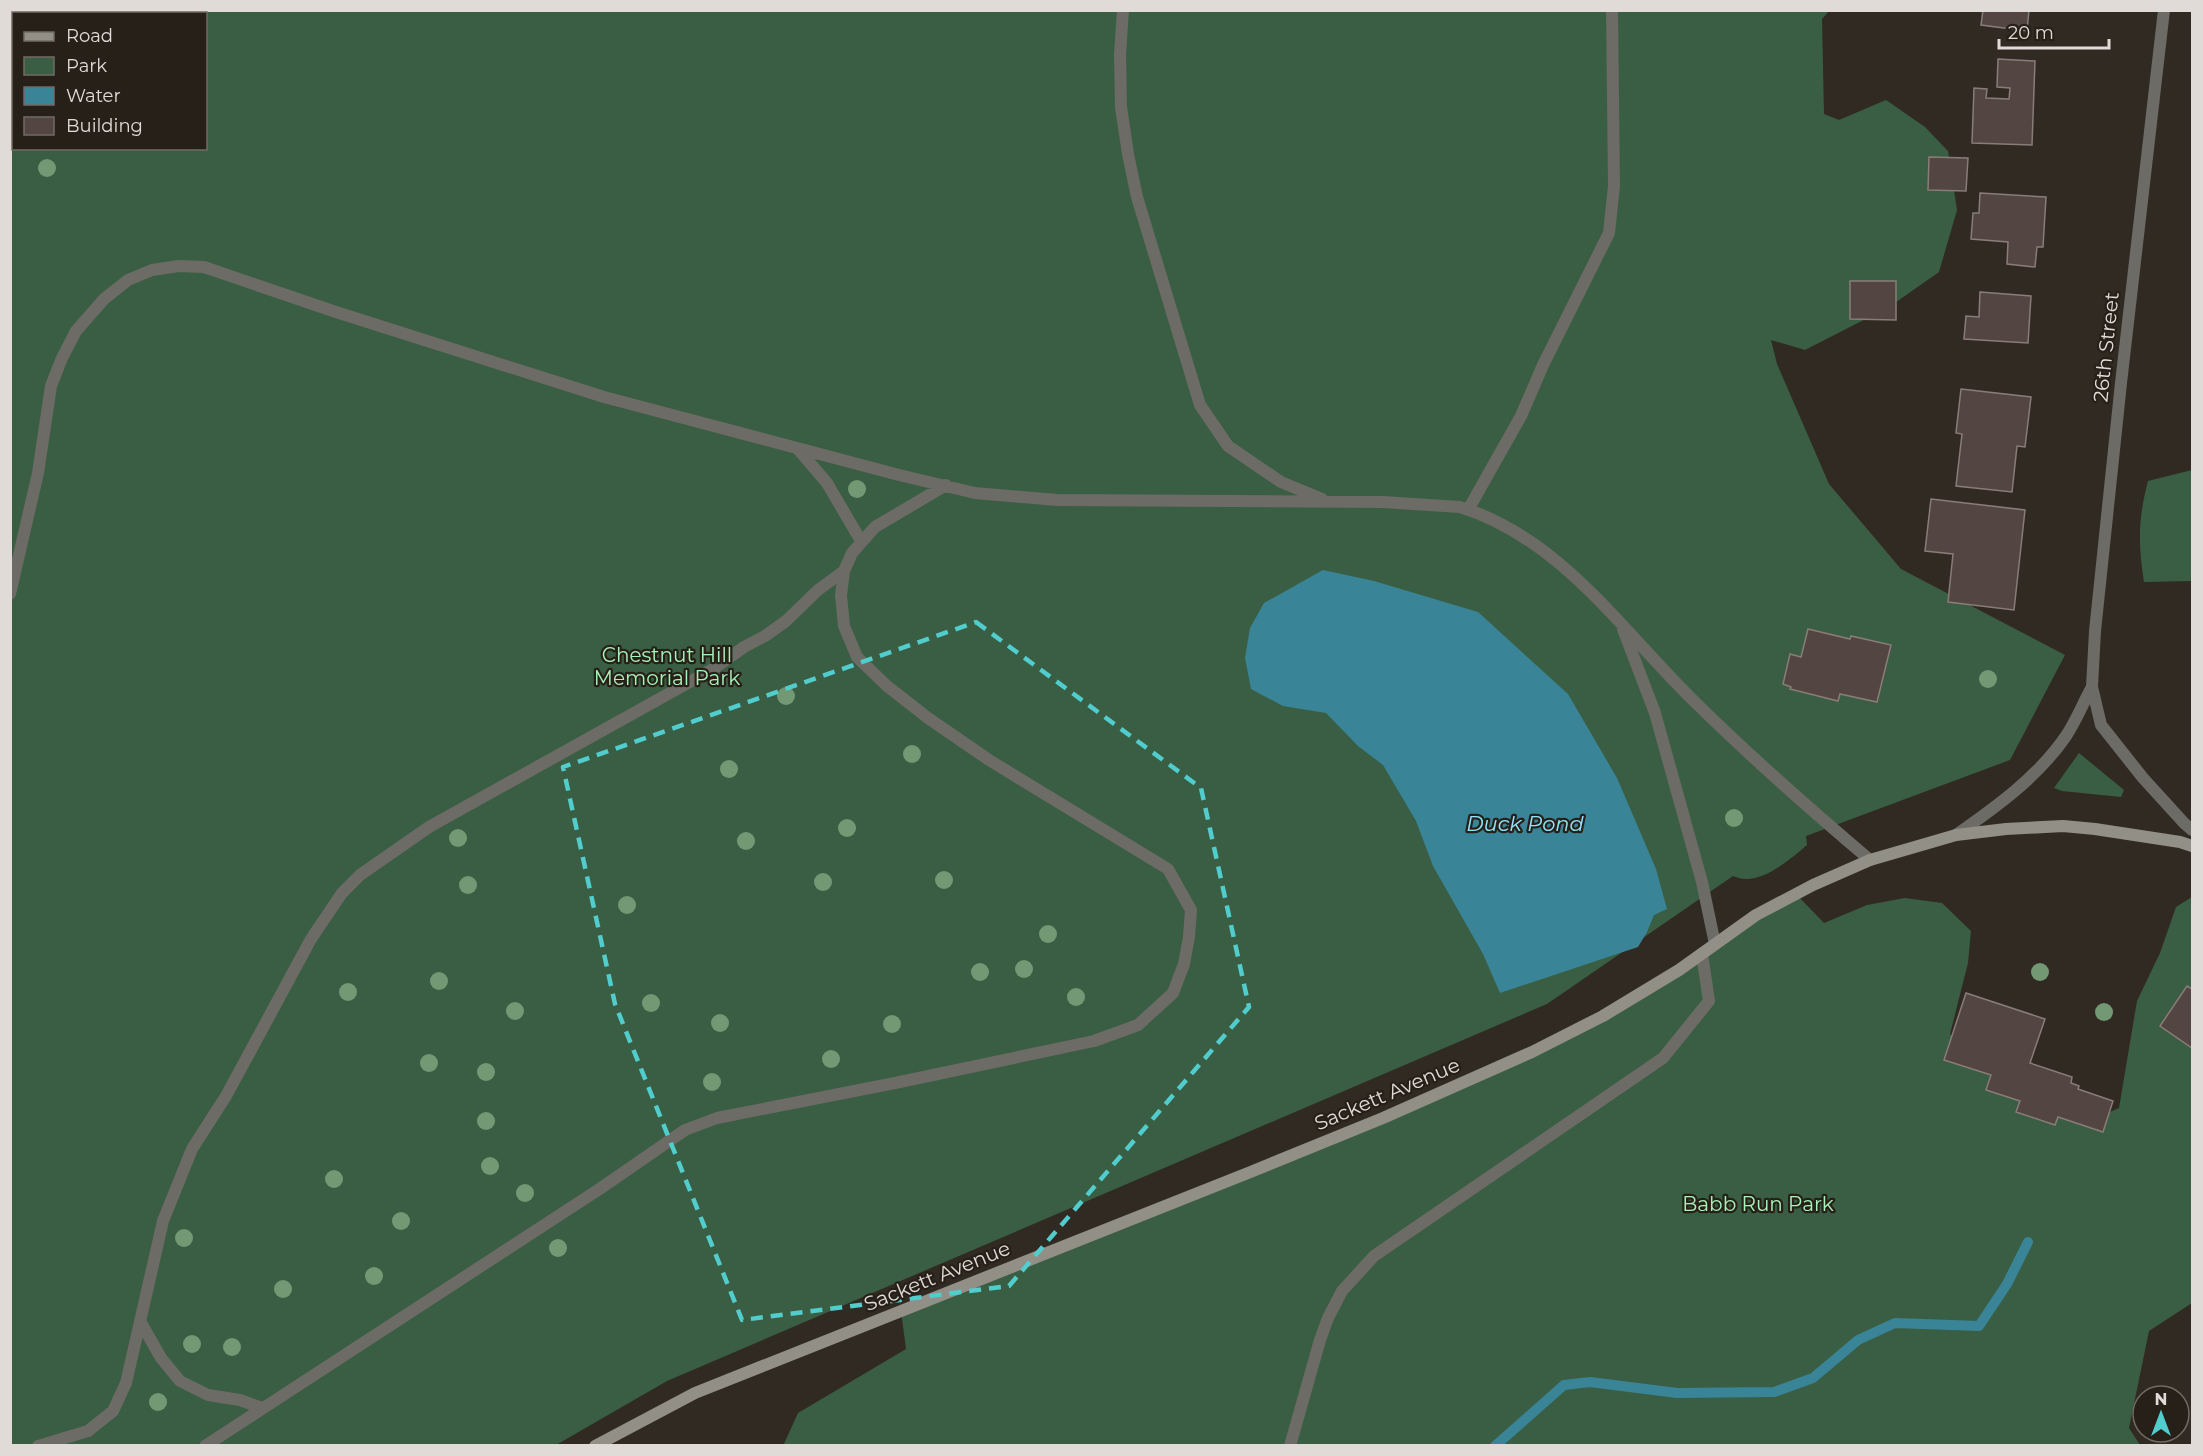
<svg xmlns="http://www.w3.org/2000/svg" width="2203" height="1456" viewBox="0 0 2203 1456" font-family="Montserrat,sans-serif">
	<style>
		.green { fill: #3a5e43; fill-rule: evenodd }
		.water { fill: #3a8497 }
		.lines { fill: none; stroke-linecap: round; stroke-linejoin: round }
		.stream { stroke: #3a8497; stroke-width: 10 }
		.building { fill: #524542; stroke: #8a7c79; stroke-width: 1.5 }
		.lane { stroke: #6d6b66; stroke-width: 12 }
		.street { stroke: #6d6b66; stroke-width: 12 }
		.secondary { stroke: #928f87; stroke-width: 12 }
		.tree { fill: #729874 }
		.marked { fill: none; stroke: #52cdce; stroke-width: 4.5; stroke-dasharray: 12 8; stroke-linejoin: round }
		.labels { text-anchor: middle; stroke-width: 4.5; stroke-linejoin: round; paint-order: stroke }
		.street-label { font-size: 20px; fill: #e0dbd6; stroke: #272018 }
		.park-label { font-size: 20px; fill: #a7f2b8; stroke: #272018 }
		.water-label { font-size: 21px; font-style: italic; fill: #91e4fb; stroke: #272018 }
	</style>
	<rect width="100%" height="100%" fill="#312a22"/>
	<path class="green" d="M10 11H1829L1822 19 1824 114 1839 120 1886 100 1925 127 1948 151 1957 210 1939 272 1889 307 1805 350 1771 340 1777 364 1829 484 1901 569 2065 655 2010 760 1806 836 1807 845C1788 861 1758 888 1733 876L1547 1004 667 1381 556 1445H11ZM14 14H206V148H14Z
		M2192 470V581L2144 582C2138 543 2138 519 2148 481Z
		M2079 753 2124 790 2121 797 2062 791 2054 788Z
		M1796 894 1824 923 1867 905 1905 898 1942 903 1971 931 1968 963 1950 1034 2032 1113 2085 1123 2119 1108 2137 1001 2160 953 2176 907 2192 897V1303L2149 1331 2129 1428 2140 1445 783 1446 798 1413 906 1349 901 1311 1532 1052Z"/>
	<path class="water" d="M1323 570 1374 581 1478 612 1568 694 1617 778 1656 869 1667 909 1654 915 1647 932 1638 947 1500 993 1483 954 1433 866 1416 821 1383 765 1358 746 1326 713 1283 706 1251 689 1245 658 1250 628 1264 603Z"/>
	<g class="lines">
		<path class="stream" d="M1495 1446 1564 1385 1590 1382 1677 1393 1774 1392 1813 1378 1858 1340 1895 1323 1979 1326 2007 1284 2028 1242"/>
	</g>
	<path class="building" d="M1983 10H2029L2027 31 1981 25Z
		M1998 59 2035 61 2032 145 1972 143 1974 88 1987 89 1986 98 2009 99 2010 88 1997 87Z
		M1929 157 1968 158 1966 191 1928 190Z
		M1980 193 2046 197 2043 247H2037L2035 267 2007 264 2008 242 1971 239 1973 213H1979Z
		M1850 281H1896V320L1850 319Z
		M1980 292 2031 296 2028 343 1964 339 1966 316 1979 317Z
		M1961 389 2031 397 2025 447 2017 446 2012 492 1956 486 1962 434 1956 433Z
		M1931 499 2025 510 2014 610 1948 602 1953 554 1925 551Z
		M1808 629 1850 639 1851 636 1891 645 1877 702 1840 694 1838 701 1790 689 1791 687 1783 684 1790 654 1801 657Z
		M2187 986 2192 989V1048L2160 1026Z
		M1966 993 2045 1019 2030 1063 2072 1077 2071 1083 2079 1086 2078 1089 2113 1101 2103 1132 2058 1117 2055 1125 2016 1112 2020 1101 1986 1090 1991 1075 1944 1060Z"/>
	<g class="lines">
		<path class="lane" d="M1123 10 1120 55 1121 107 1128 154 1137 197 1200 405 1228 446 1281 482 1322 499
			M798 449 827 483 861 541
			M1468 510 1521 416 1543 365 1609 233 1614 186 1612 10
			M10 594 38 473 51 386 62 358 76 331 104 299 128 280 152 270 179 266 204 267 336 312 604 397 899 475 975 493 1057 500 1383 502 1460 507C1563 539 1624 634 1698 705 1753 759 1811 810 1870 860
			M1623 629 1655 713 1702 882 1715 944
			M140 1321 161 1358 180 1381 208 1395 240 1400 262 1408
			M38 1446 88 1431 113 1411 126 1383 163 1221 192 1149 226 1096 311 939 342 893 360 875 429 827 713 669 744 647 765 636 786 621 818 590 844 571
			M205 1446 601 1188 685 1130 717 1118 895 1083 1094 1041 1138 1025 1173 993 1184 964 1189 937 1191 910 1168 869 989 760 928 718 887 686 857 657 844 626 841 595 844 571 852 553 875 527 946 485
			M1290 1446 1320 1340 1328 1318 1342 1291 1374 1256 1663 1058 1709 1001 1702 954"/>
		<path class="street" d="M2164 10 2121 383 2095 631 2092 687 2101 725 2143 778 2184 823 2192 830
			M1956 835C1996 807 2038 777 2066 736 2076 721 2083 703 2092 687"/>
		<path class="secondary" d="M595 1446 695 1393 1253 1171 1383 1118 1532 1052 1603 1016 1679 970 1756 915 1813 885 1870 860 1956 835 2006 829 2063 826 2095 829 2180 842 2192 846"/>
	</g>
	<g class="tree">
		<circle cx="47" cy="168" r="9"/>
		<circle cx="857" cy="489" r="9"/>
		<circle cx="1988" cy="679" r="9"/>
		<circle cx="786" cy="696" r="9"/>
		<circle cx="912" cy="754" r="9"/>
		<circle cx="729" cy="769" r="9"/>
		<circle cx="1734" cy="818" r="9"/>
		<circle cx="847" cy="828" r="9"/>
		<circle cx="458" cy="838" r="9"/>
		<circle cx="746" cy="841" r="9"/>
		<circle cx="944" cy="880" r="9"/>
		<circle cx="823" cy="882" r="9"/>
		<circle cx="468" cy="885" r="9"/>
		<circle cx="627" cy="905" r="9"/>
		<circle cx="1048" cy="934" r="9"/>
		<circle cx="1024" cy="969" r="9"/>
		<circle cx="980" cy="972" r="9"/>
		<circle cx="2040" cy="972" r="9"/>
		<circle cx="439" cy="981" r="9"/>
		<circle cx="348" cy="992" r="9"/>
		<circle cx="1076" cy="997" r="9"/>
		<circle cx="651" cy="1003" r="9"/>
		<circle cx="515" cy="1011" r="9"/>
		<circle cx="2104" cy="1012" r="9"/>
		<circle cx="720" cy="1023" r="9"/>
		<circle cx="892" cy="1024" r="9"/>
		<circle cx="831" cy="1059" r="9"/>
		<circle cx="429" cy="1063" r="9"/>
		<circle cx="486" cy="1072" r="9"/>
		<circle cx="712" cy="1082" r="9"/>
		<circle cx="486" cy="1121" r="9"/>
		<circle cx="490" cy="1166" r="9"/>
		<circle cx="334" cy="1179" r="9"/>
		<circle cx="525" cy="1193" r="9"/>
		<circle cx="401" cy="1221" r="9"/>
		<circle cx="184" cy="1238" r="9"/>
		<circle cx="558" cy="1248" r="9"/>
		<circle cx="374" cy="1276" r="9"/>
		<circle cx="283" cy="1289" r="9"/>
		<circle cx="192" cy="1344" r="9"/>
		<circle cx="232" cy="1347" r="9"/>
		<circle cx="158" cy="1402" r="9"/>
	</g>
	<path class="marked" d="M976 622 1201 788 1249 1007 1009 1286 742 1320 615 1004 563 767Z"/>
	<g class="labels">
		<g class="street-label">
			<text transform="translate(2106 347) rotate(-84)" y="7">26th Street</text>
			<text transform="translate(1387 1094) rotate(-23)" y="7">Sackett Avenue</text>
			<text transform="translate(937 1276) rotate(-22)" y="7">Sackett Avenue</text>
		</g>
		<g class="park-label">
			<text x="667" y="662">Chestnut Hill<tspan x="667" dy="23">Memorial Park</tspan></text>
			<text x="1758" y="1211">Babb Run Park</text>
		</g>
		<g class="water-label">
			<text x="1525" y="831">Duck Pond</text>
		</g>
	</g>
	<rect width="2203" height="1456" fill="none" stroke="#e0dbd6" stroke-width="24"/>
	<rect x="12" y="12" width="195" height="138" fill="#272018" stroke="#716b64" stroke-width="1.5"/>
	<rect x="24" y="32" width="30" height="9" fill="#928f87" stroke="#716b64" stroke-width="1.5"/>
	<text x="66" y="42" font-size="18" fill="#e0dbd6">Road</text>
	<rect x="24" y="57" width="30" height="18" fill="#3a5e43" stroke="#716b64" stroke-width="1.5"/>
	<text x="66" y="72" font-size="18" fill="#e0dbd6">Park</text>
	<rect x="24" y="87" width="30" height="18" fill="#3a8497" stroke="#716b64" stroke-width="1.5"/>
	<text x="66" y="102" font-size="18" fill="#e0dbd6">Water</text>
	<rect x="24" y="117" width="30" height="18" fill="#524542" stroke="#716b64" stroke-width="1.5"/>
	<text x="66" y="132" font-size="18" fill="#e0dbd6">Building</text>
	<g transform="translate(2161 1414)"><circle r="28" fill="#272018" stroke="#716b64" stroke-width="1.5"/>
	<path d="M0-4.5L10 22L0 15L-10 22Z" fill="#52cdce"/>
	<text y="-9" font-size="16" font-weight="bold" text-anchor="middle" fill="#e0dbd6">N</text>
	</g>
	<path d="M1999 39v9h110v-9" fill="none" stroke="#e0dbd6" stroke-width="3"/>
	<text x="2008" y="39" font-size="18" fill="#e0dbd6" stroke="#272018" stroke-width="4.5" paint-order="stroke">20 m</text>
</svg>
